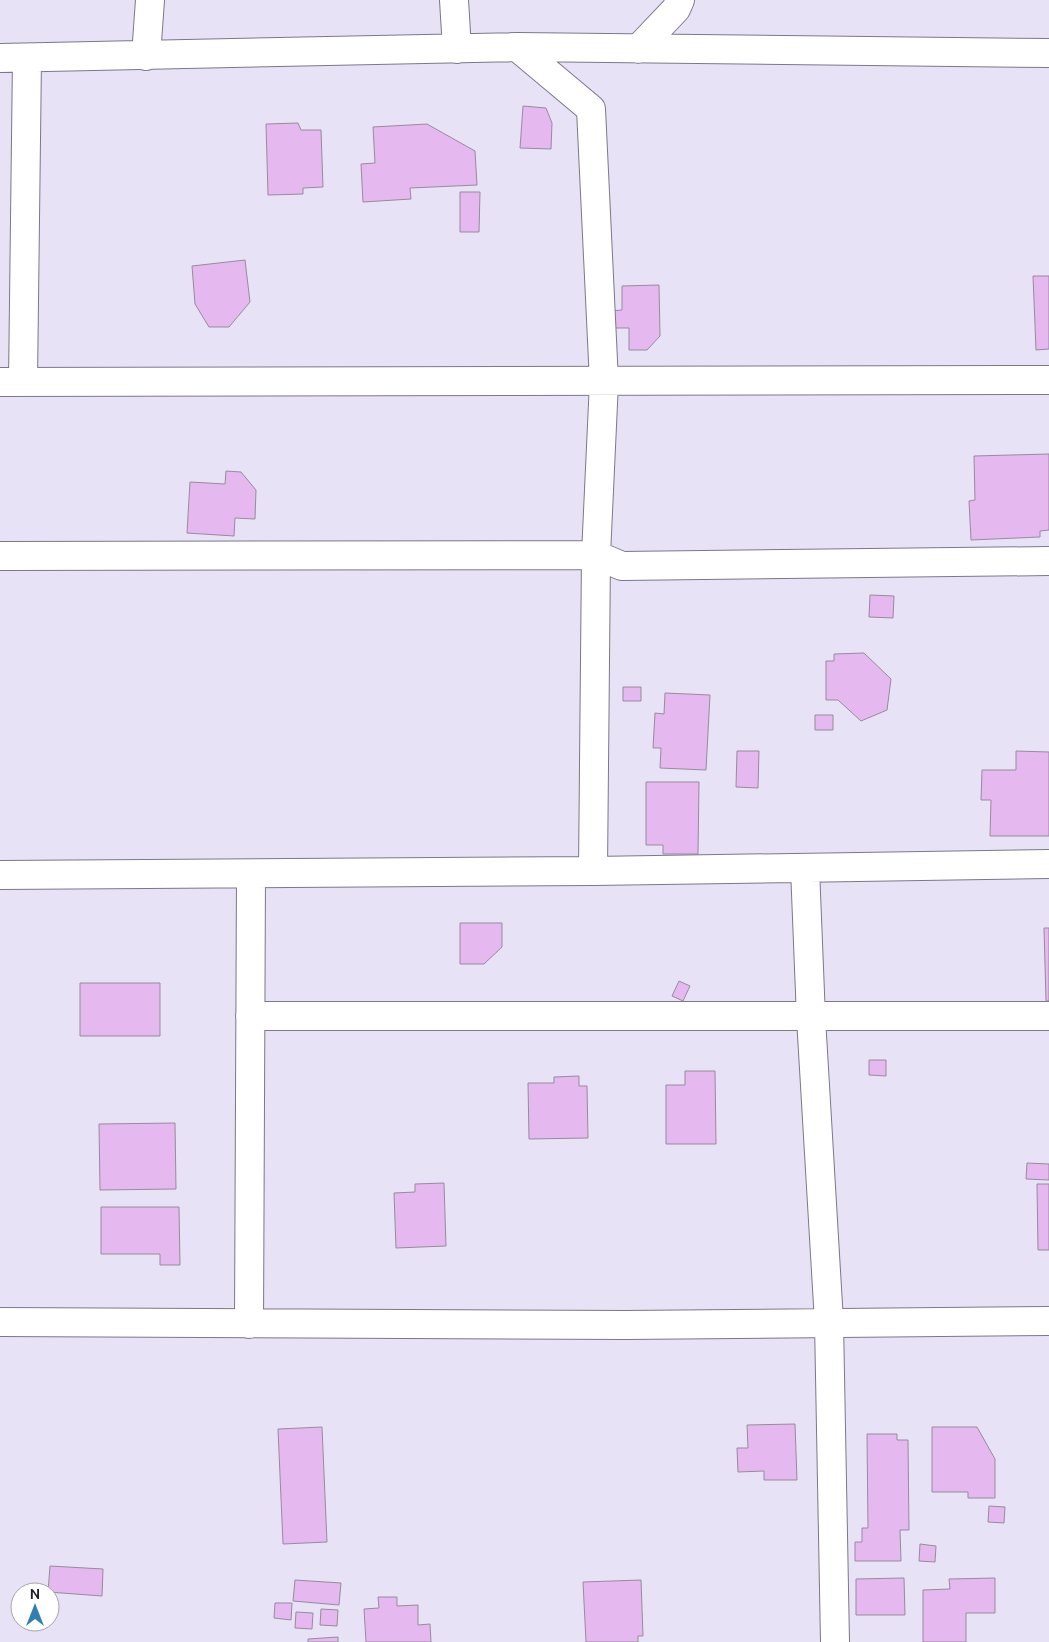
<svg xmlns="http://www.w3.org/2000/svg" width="1049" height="1642" viewBox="0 0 1049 1642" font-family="Ubuntu,sans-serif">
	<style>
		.building { fill: #e5b8ef; stroke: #988b9b }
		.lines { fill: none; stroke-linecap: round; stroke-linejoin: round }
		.minor-casing { stroke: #7c7789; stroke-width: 30 }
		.minor { stroke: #fff; stroke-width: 28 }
	</style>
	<rect width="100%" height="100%" fill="#e8e2f7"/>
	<path class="building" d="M523 106 546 108 552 123 551 149 520 148Z
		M298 123 301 130H321L323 187 303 188V194L268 195 266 124Z
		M427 124 475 151 477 185 410 188 411 199 363 202 361 164 375 163 373 127Z
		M460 192H480L479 232H460Z
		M245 260 250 302 229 327H209L195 304 192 266Z
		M1033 276H1049V349L1036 350Z
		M659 285 660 336 647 350H629V328H610V311L622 310V286Z
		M1049 454V530L1040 531V537L971 540 969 501 975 500 974 456Z
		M226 471 241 472 256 490 255 519 235 518 234 536 187 533 190 482 225 484Z
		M870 595 894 596 893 618 869 617Z
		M864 653 891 679 887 710 861 721 838 700H826V661H834V654Z
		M623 687H641V701H623Z
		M665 693 710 695 706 770 660 768 661 748H653L655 713 664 714Z
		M815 715H833V730H815Z
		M737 751H759L758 788 736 787Z
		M1016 751 1049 752V836H990L991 800H981L982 770H1016Z
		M646 782H699L698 854H663V845H646Z
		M460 923H502V947L484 964H460Z
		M1044 928H1049V1001H1046Z
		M679 981 690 986 683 1001 672 996Z
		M80 983H160V1036H80Z
		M869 1060H886V1076L869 1075Z
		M685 1071H715L716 1144H666V1085H685Z
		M579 1076V1086H587L588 1138 529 1139 528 1083H554V1077Z
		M175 1123 176 1189 100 1190 99 1124Z
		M1027 1163 1049 1164V1180L1026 1179Z
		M444 1183 446 1246 396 1248 394 1193 415 1192V1184Z
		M1037 1184H1049V1250H1038Z
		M101 1207H179L180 1265H160V1254H101Z
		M795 1424 797 1480H764V1471L738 1472 737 1448H748L747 1425Z
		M322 1427 327 1542 283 1544 278 1429Z
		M932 1427H977L995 1459V1498H968V1492H932Z
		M867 1434H897V1440H908L909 1530H900L901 1561H855V1542H862V1528H868Z
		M989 1506 1005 1507 1004 1523 988 1522Z
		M920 1544 936 1546 935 1562 919 1561Z
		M50 1566 103 1569 102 1596 48 1592Z
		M904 1578 905 1615H856V1579Z
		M995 1578V1613H966V1642H923V1590L950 1589 949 1579Z
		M295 1580 341 1583 339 1605 293 1601Z
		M641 1580 643 1636H638V1642H586L583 1582Z
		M378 1597H397V1606L418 1605V1625L430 1624 431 1642H366L364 1609 379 1608Z
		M275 1603H292L291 1620 274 1618Z
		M321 1609 338 1610 337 1626 320 1625Z
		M296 1612 313 1613 312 1629 295 1628Z
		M338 1637V1642H308V1639Z"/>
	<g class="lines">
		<defs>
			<path id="minor" d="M454 0 457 49
				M517 47 1049 53
				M638 49 676 9 680 0
				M146 56 150 0
				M0 58 517 47 591 109 604 382 596 555 593 871
				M0 382 1049 380
				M23 382 27 58
				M0 556 596 555 622 566 1049 561
				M805 868 811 1018 829 1322 835 1642
				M0 875 593 871 1049 864
				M250 1016H1049
				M0 1322 626 1325 1049 1321
				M249 1324 251 874"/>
		</defs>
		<use href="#minor" class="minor-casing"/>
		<use href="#minor" class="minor"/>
	</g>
	<g transform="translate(35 1607)"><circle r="24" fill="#ffffff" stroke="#a6a5a8"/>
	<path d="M0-4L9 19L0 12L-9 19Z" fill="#347db1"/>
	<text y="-8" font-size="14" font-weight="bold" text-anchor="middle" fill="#201e25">N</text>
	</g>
</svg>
